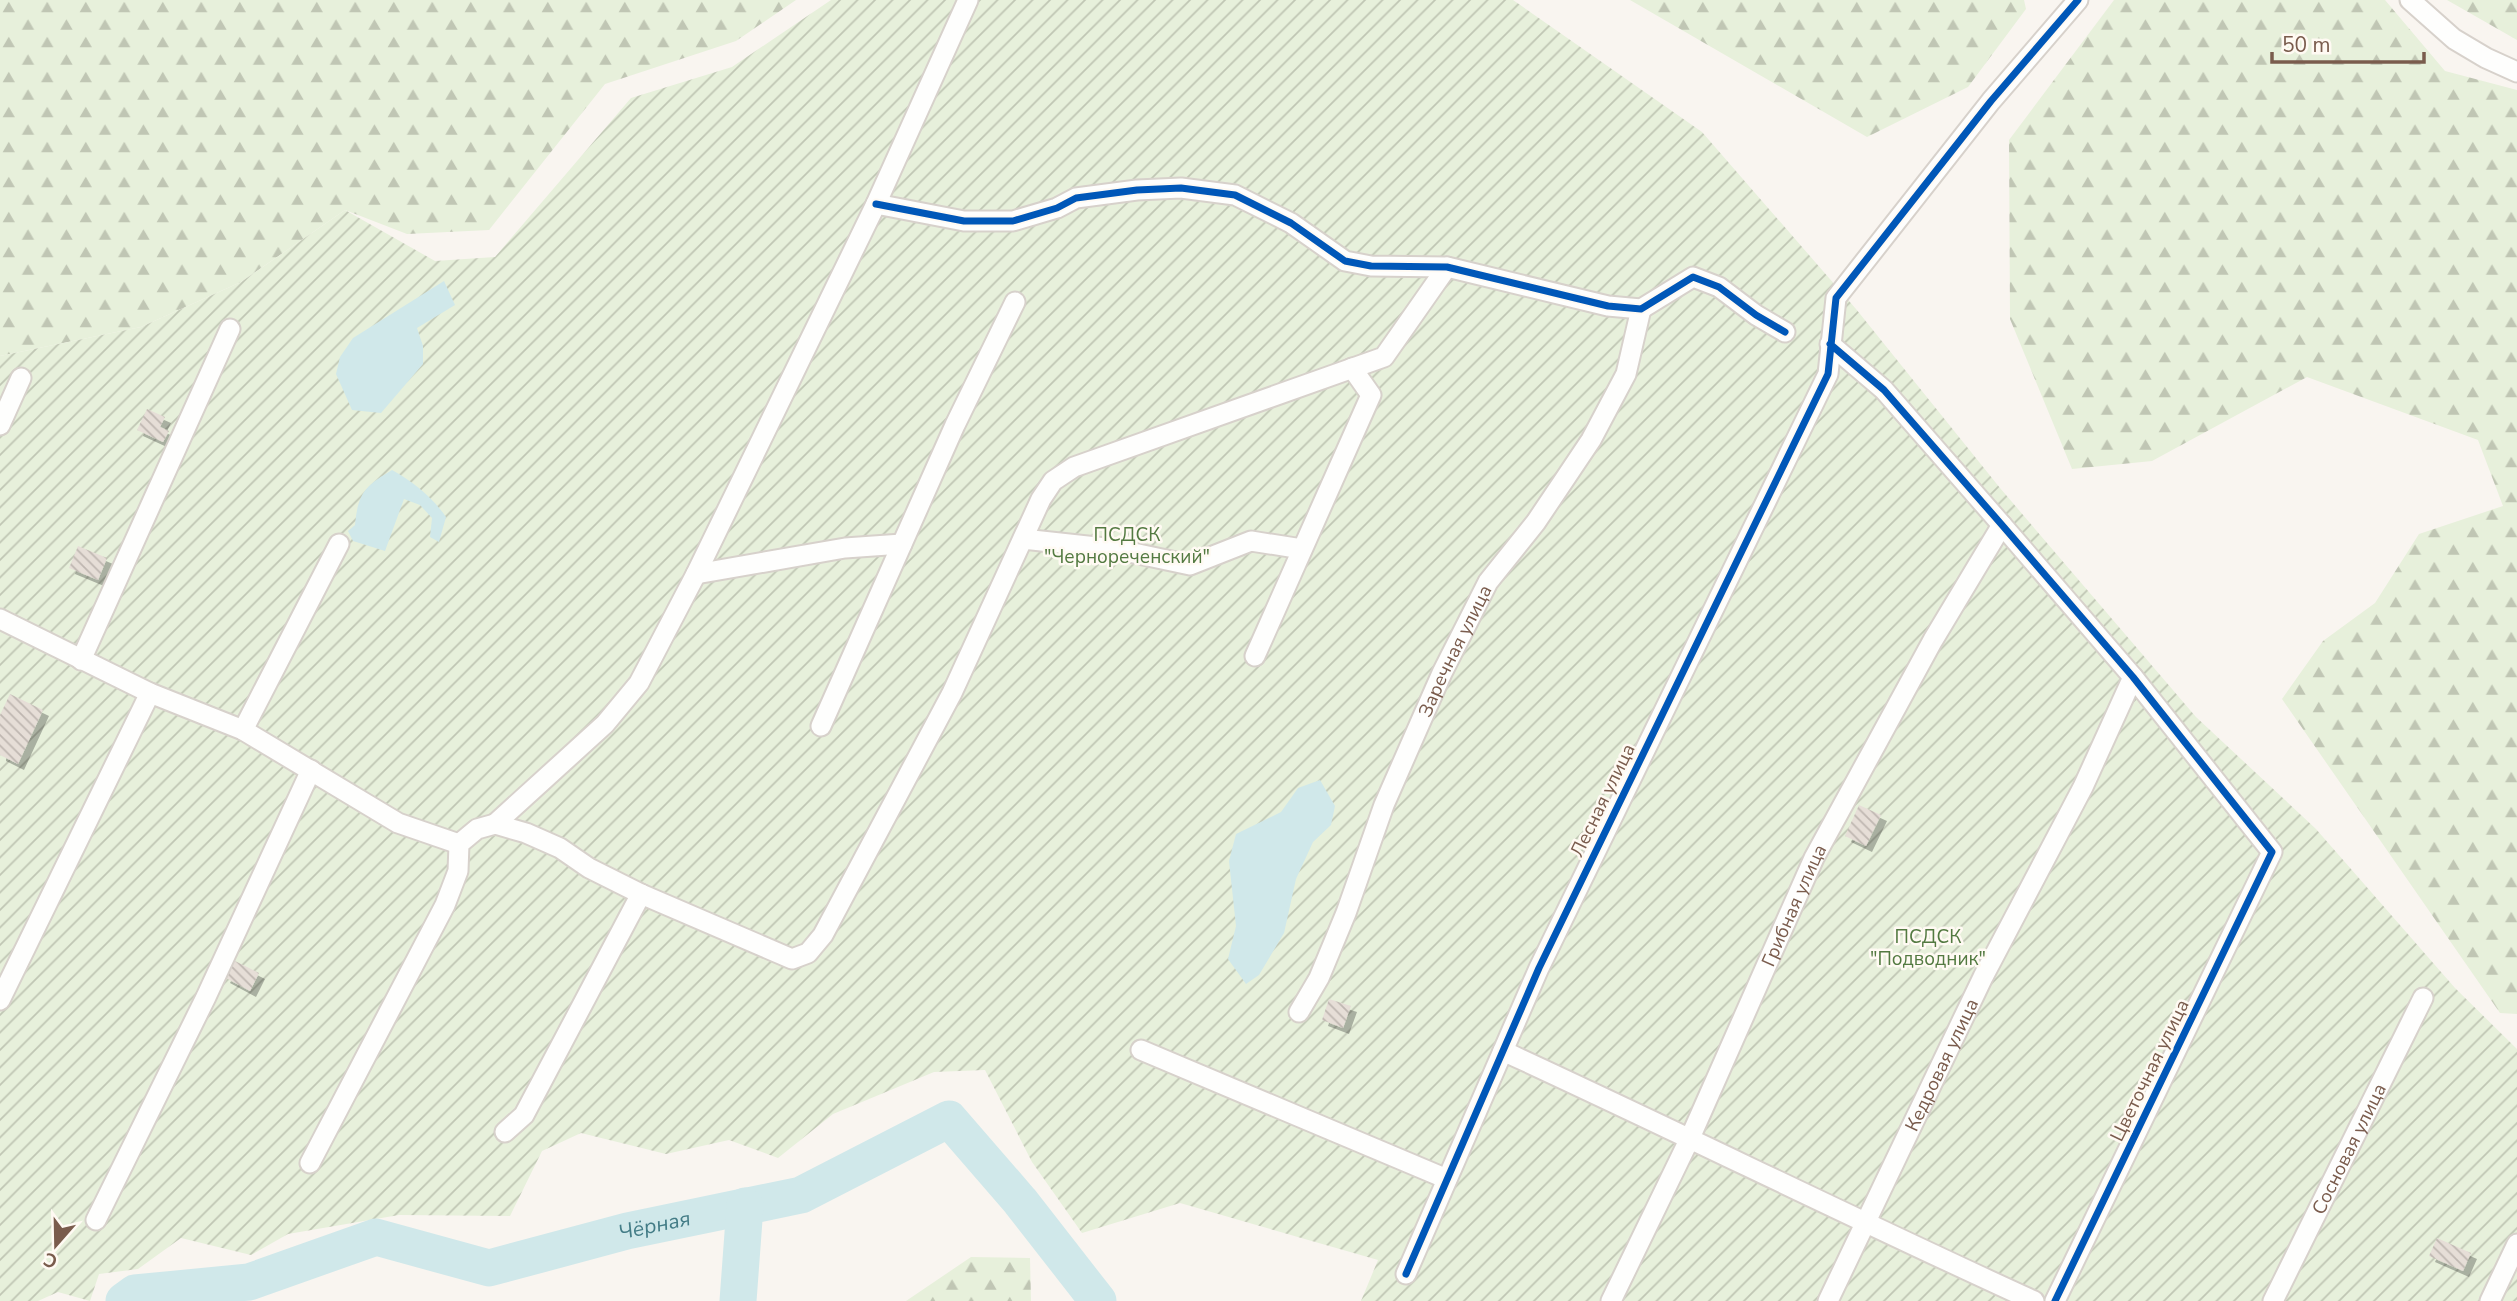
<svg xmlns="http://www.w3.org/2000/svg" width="2517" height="1301" viewBox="0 0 2517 1301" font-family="'Nunito Sans',sans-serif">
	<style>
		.forest { fill: url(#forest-firs) }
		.garden { fill: url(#garden-furrows) }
		.water { fill: #d0e8ea }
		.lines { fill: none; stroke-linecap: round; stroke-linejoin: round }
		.river { stroke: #d0e8ea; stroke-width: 37 }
		.building { fill: url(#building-back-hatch); filter: url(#shadow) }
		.minor-casing { stroke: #d7d1cb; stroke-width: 23 }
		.minor { stroke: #fefefd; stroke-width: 19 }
		.cycleway-casing { stroke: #fffaf3; stroke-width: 11 }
		.cycleway { stroke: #0057b8; stroke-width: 7 }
		.labels { text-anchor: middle; stroke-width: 5; stroke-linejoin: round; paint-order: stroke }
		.park-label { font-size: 19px; fill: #537a41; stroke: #fffaf3 }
		.street-label { font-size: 19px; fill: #7a5c4d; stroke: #fffaf3 }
		.water-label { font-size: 21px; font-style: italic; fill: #437c86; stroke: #fffaf3 }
	</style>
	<defs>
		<pattern id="forest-firs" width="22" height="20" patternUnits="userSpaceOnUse" patternTransform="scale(1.75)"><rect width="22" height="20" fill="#e7f0db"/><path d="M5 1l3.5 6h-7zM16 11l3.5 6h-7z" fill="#c0c6b4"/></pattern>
		<pattern id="garden-furrows" width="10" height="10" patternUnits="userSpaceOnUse" patternTransform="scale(1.75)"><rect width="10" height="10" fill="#e7f0db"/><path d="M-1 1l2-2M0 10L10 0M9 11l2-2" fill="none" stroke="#c0c6b4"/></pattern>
		<pattern id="building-back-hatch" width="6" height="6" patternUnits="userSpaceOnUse" patternTransform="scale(1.75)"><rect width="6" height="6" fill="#e6ded7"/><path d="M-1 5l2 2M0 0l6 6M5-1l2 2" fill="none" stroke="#bfb7b1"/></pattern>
		<filter id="shadow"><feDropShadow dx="6" dy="6" stdDeviation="0" flood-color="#0004"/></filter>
	</defs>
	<rect width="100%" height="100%" fill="#f9f5f0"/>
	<path class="forest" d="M0 0H796L736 41 605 84 489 230 407 234 345 210 241 282 141 327 0 356Z
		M1630 0H2024L2026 9 1968 87 1867 137Z
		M2114 0H2385L2445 71 2517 90V1014L2500 1013 2282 699 2323 641 2375 603 2419 534 2503 506 2478 440 2307 377 2152 461 2072 469 2010 319 2009 140Z
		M2447 0H2517V40Z
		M971 1257 1030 1258 1031 1301H906Z"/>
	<path class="garden" d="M831 0H1513L1702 132 1856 309 2000 488 2196 717 2316 829 2455 988 2517 1049V1301H1361L1378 1260 1180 1203 1082 1233 1032 1162 985 1070 934 1072 833 1114 778 1158 729 1140 666 1154 581 1133 542 1151 510 1216 399 1215 288 1234 251 1255 181 1238 138 1269 99 1274 90 1301 58 1292 38 1301H0V356L141 327 241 282 345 210 435 261 495 257 631 98 732 67Z"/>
	<path class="water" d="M444 281 455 305 417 328 423 346V364L381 413 352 410 336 374 340 357 353 338Z
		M392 470C415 483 431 496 446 517L439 542 430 537 432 518 420 505 404 499 385 551 353 541 348 531 355 525C358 493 365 486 392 470Z
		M1320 780 1335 806 1331 825 1313 842 1296 879 1284 933 1259 975 1246 984 1228 959 1236 926 1229 861 1236 834 1281 812 1298 788Z"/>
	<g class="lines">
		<g class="river">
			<path id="s1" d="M124 1301 135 1293 249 1282 376 1237 489 1268 627 1231 801 1195 949 1119 1020 1201 1098 1301"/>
			<path d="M738 1301 745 1206"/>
		</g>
	</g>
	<path class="building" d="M147 409 165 417 160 427 169 431 163 442 137 430Z
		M78 546 107 558 98 580 69 568Z
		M10 694 43 710 18 764 0 755V715Z
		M1859 805 1881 815 1866 846 1845 836Z
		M233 960 259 973 250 991 224 977Z
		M1329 999 1351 1006 1343 1028 1322 1020Z
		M2437 1238 2471 1253 2463 1271 2429 1256Z"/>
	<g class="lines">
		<defs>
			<g id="minor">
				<path d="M2410 0 2454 39 2486 58 2517 72"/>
				<path d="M876 204 964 221H1013L1057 208 1076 198 1137 190 1181 188 1235 195 1291 223 1345 261 1371 266 1447 267 1608 306 1641 309 1693 277 1719 287 1756 315 1785 332"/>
				<path d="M1830 344 1884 390 2002 525 2133 677 2272 852 2055 1301"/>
				<path d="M0 425 21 378"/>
				<path d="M1023 539 1115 549 1190 565 1251 541 1302 549"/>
				<path d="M696 574 845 548 902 544"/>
				<path d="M0 619 150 693 243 730 398 823 459 844"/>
				<path d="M1255 656 1371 395 1352 368"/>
				<path d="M81 660 230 329"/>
				<path d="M821 726 955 425 1015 302"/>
				<path d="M243 730 339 544"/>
				<path d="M495 824 605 724 639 683 696 574 876 204 968 0"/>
				<path d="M0 1000 150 693"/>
				<path id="s2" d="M1299 1012 1319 978 1346 913 1384 805 1442 673 1488 582 1536 522 1591 440 1626 374 1641 309"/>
				<path d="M1141 1050 1447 1179"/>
				<path d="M1503 1051C1681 1133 1856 1220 2034 1301"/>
				<path d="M505 1132 524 1115 641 894"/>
				<path d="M310 1163 445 905 458 871 459 844 477 829 495 824 526 833 560 848 589 868 641 894 792 959 808 953 823 935 952 693 1041 499 1053 481 1074 467 1384 357 1447 267"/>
				<path d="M96 1220 206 997 311 770"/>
				<path d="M1406 1274 1539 968 1828 374 1836 298 1991 101 2078 0"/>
				<path id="s3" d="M1611 1301 1690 1138 1814 858 1933 640 2002 525"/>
				<path id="s4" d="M1828 1301 1983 977 2083 787 2133 677"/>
				<path id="s5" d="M2273 1301 2423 998"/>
				<path d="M2490 1301 2517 1244"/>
			</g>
		</defs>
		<use href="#minor" class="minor-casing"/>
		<use href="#minor" class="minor"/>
		<defs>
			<path id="cycleway" d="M876 204 964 221H1013L1057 208 1076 198 1137 190 1181 188 1235 195 1291 223 1345 261 1371 266 1447 267 1608 306 1641 309 1693 277 1719 287 1756 315 1785 332
				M1830 344 1884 390 2002 525 2133 677 2272 852 2055 1301
				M1406 1274 1539 968 1828 374 1836 298 1991 101 2078 0"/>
		</defs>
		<use href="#cycleway" class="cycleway-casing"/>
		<use href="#cycleway" class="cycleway"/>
	</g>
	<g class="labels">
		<g class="park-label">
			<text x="1127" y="541">ПСДСК<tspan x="1127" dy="22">"Чернореченский"</tspan></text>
			<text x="1928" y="943">ПСДСК<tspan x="1928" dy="22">"Подводник"</tspan></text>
		</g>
		<g class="street-label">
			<text dy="7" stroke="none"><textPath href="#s2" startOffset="394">Заречная улица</textPath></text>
			<text transform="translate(1602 800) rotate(-64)" y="7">Лесная улица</text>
			<text dy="7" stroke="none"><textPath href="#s3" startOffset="436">Грибная улица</textPath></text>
			<text dy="7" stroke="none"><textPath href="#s4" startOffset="262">Кедровая улица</textPath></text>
			<text transform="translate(2149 1070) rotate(-64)" y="7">Цветочная улица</text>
			<text dy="7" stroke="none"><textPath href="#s5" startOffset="170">Сосновая улица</textPath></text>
		</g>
		<g class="water-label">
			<text dy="7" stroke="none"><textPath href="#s1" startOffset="551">Чёрная</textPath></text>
		</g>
	</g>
	<g transform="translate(56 1245) rotate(200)" stroke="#fffaf3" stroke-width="5" paint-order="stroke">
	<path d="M0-5L12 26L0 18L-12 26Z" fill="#7a5c4d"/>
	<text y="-10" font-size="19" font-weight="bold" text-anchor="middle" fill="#7a5c4d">С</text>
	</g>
	<path d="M2272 52v10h152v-10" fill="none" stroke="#7a5c4d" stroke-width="3.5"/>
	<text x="2282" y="52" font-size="21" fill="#7a5c4d" stroke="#fffaf3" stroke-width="5" paint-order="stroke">50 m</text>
</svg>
